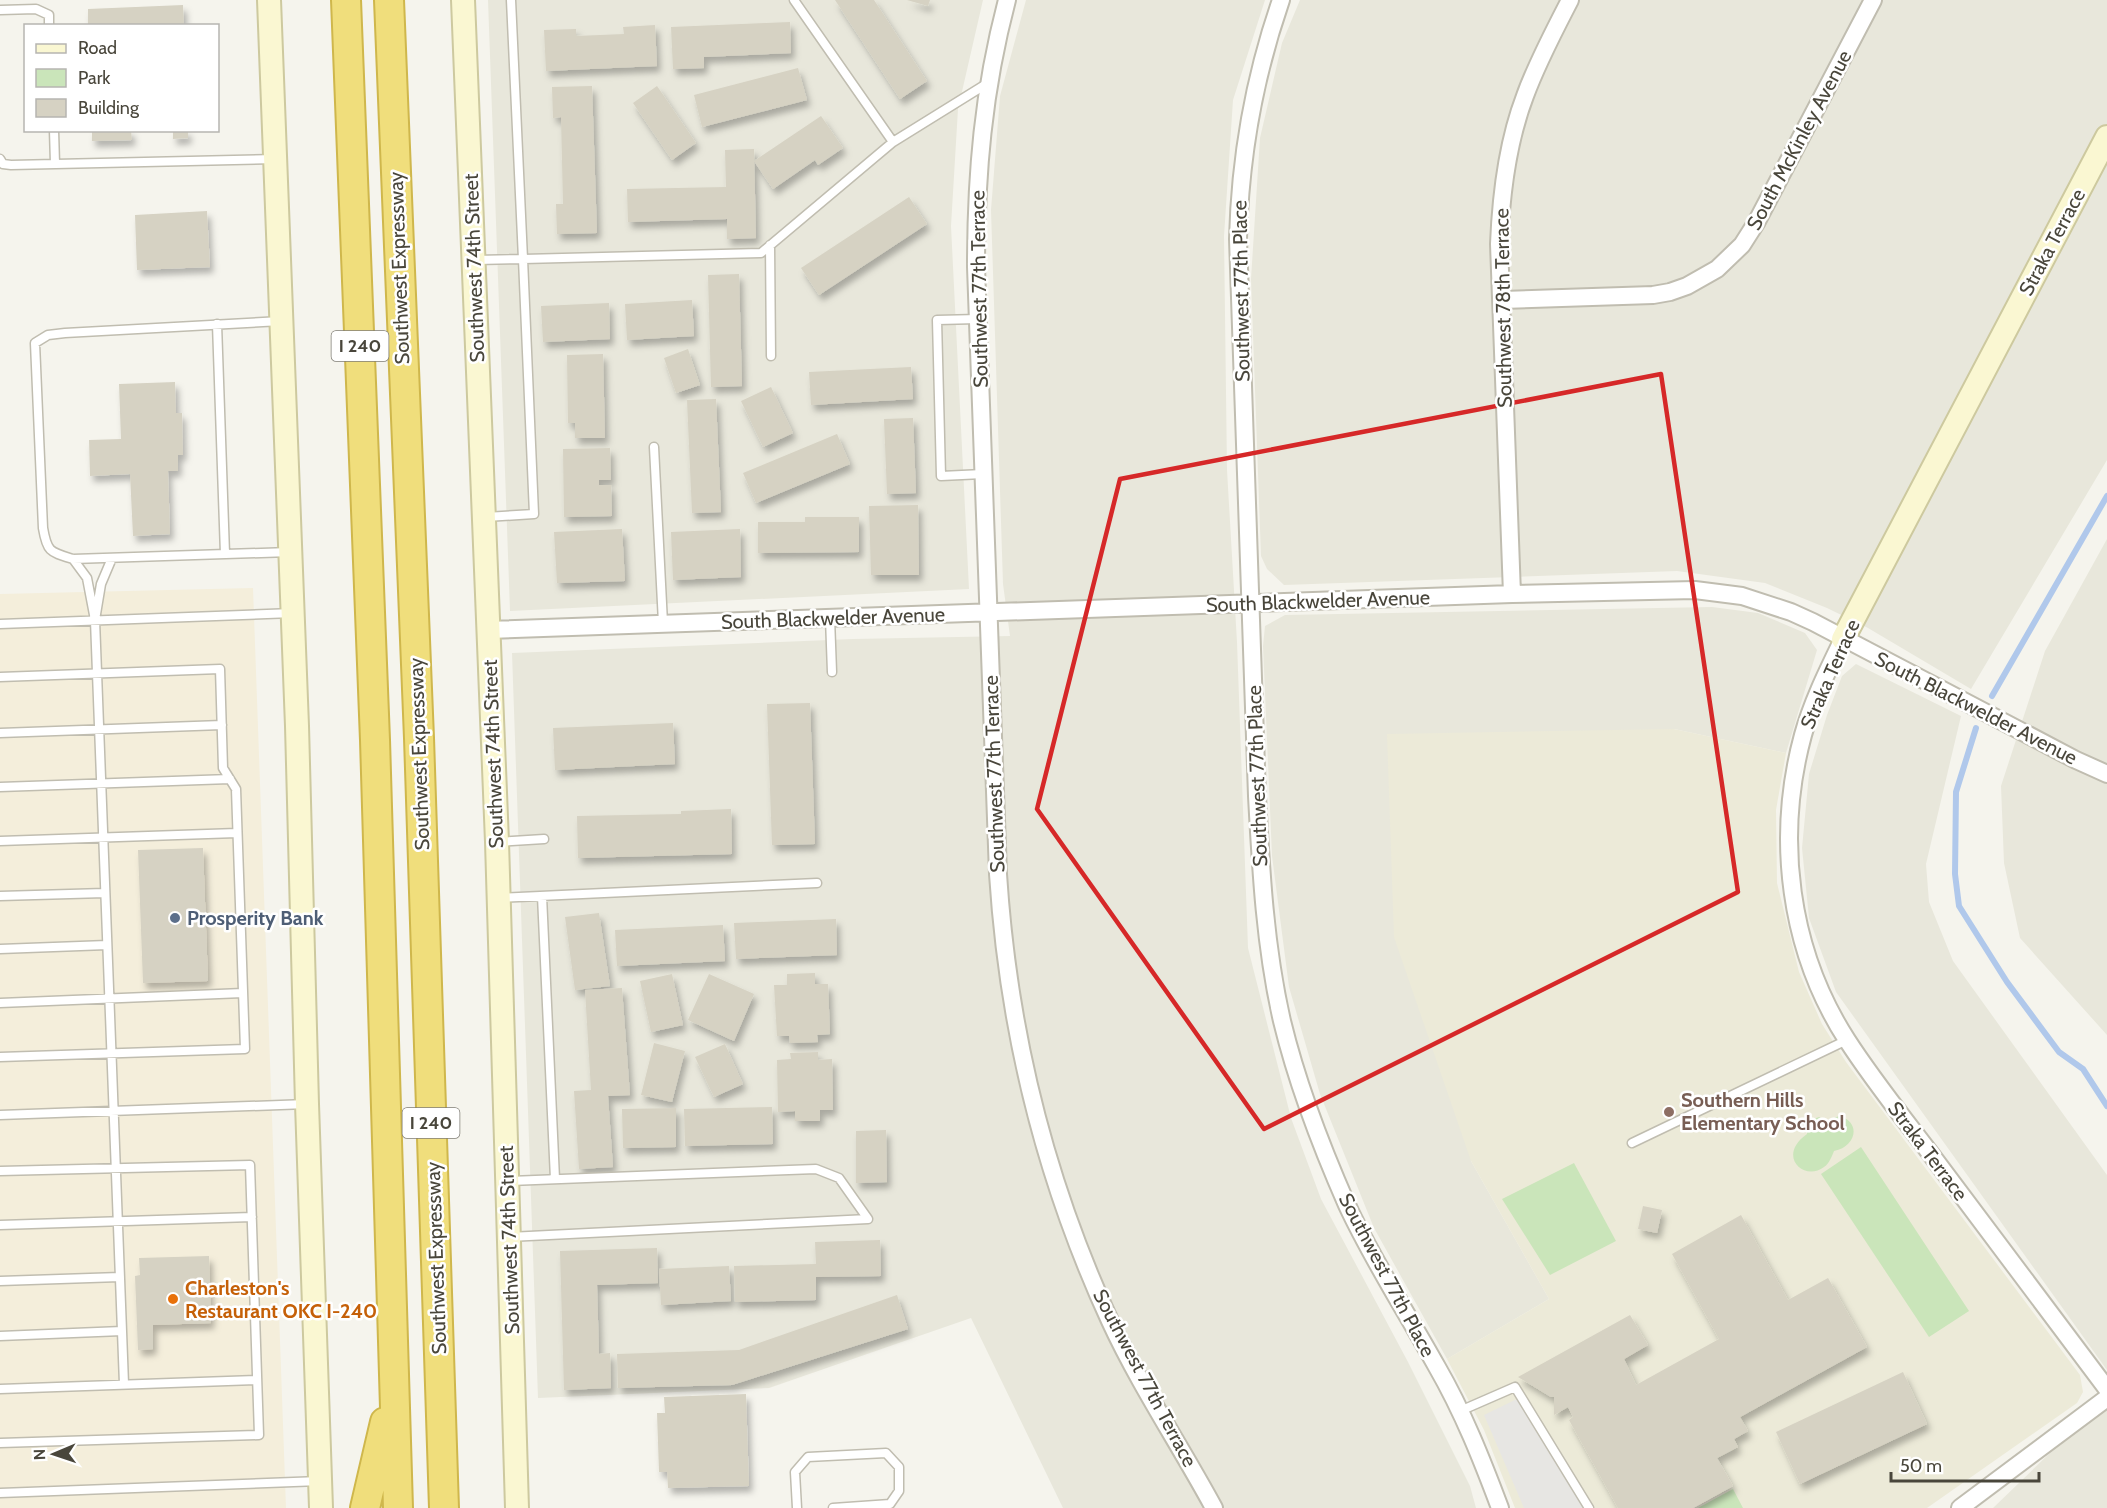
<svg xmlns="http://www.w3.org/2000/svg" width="2107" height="1508" viewBox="0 0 2107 1508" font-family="Cabin,sans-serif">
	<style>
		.residential { fill: #e8e7db }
		.commercial { fill: #f4eedb }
		.education { fill: #ecead8 }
		.green { fill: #cae5ba }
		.parking { fill: #e7e6e3 }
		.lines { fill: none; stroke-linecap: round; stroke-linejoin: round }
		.stream { stroke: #b0c8eb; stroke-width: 6 }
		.building { fill: #d6d2c3; filter: url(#shadow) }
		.lane-casing { stroke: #c0bdb0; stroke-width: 11 }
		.street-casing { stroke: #c0bdb0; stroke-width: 20 }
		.secondary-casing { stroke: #cdc99f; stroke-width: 26 }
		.highway-casing { stroke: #cfb74c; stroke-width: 32 }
		.lane { stroke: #fff; stroke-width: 8 }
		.street { stroke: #fff; stroke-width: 16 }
		.secondary { stroke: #faf7d2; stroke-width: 22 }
		.highway { stroke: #f0de7c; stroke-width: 28 }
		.marked { fill: none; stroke: #d62828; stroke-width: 4.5; stroke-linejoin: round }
		.service-dot { fill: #5c6f8a; stroke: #fff; stroke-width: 2 }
		.education-dot { fill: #8d6e63; stroke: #fff; stroke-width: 2 }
		.food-dot { fill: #e8710a; stroke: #fff; stroke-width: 2 }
		.labels { text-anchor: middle; stroke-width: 5; stroke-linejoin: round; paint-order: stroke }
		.shield { fill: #fff; stroke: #807e76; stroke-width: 1.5 }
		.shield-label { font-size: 18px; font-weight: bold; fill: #49463b }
		.street-label { font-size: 20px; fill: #49463b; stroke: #fff }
		.service-label { font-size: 20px; font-weight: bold; fill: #4e5e75; stroke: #fff; text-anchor: start }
		.education-label { font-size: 20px; font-weight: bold; fill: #785e54; stroke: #fff; text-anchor: start }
		.food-label { font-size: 20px; font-weight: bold; fill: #c56008; stroke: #fff; text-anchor: start }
	</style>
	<defs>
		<filter id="shadow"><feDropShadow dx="3.5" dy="6" stdDeviation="3" flood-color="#0004"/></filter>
	</defs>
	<rect width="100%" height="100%" fill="#f5f4ed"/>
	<path class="residential" d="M488 0H983L958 109 951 226 969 589 510 611Z
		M1026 0H1265L1233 100 1224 236 1227 470 1237 642 1248 948 1291 1118 1321 1199 1408 1362 1470 1486 1476 1508H1063L971 1318 769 1388 538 1398 512 653 853 639 1010 636 1003 584 991 210 1000 96Z
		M1300 0H2107V460L1971 689 1868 628 1827 608 1765 583 1677 571 1284 585 1267 569 1261 556 1251 279 1260 138 1282 43Z
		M2107 539V1035L2020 938 2004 863 2001 786 2045 651Z
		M1712 607 1758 613 1805 633 1817 650 1786 753 1674 729 1471 1161 1549 1299 1447 1359 1374 1228 1320 1094 1289 987 1272 856 1263 646 1265 626 1285 615Z
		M1856 664 1961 716 1926 864 1929 902 1953 961 2107 1175V1370L1836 992 1809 918 1802 848 1809 774 1827 715 1842 676Z
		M2107 1398V1508H1993Z"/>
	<path class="commercial" d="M253 588 286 1508H0V594Z"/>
	<path class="education" d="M1674 729 1786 753 1776 810 1777 883 1799 972 1822 1024 1846 1062 2080 1375 2083 1392 2077 1403 1927 1508H1515L1484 1430 1447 1359 1549 1299 1471 1161 1394 937 1387 734Z"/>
	<path class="green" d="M1839 1116C1862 1122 1856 1147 1834 1151 1832 1156 1829 1164 1824 1167 1804 1182 1776 1156 1807 1134L1808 1121 1819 1117 1827 1121Z
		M1861 1147 1969 1311 1929 1337 1821 1174Z
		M1574 1163 1616 1241 1550 1275 1502 1199Z
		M1733 1489 1743 1508H1698Z"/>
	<path class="parking" d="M1521 1397 1589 1508H1524L1484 1415Z"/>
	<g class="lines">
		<path class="stream" d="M1992 696 2107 496
			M1976 728 1956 792 1955 874 1959 906 2007 982 2059 1052 2083 1069 2107 1106"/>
	</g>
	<path class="building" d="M835 0H874L927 81 900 99Z
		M907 0H930L928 6Z
		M183 5 184 26H88V9Z
		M790 22 791 53 704 57V68L673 69 671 27Z
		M655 25 657 66 546 71 544 30 576 29V36L624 34 623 27Z
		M798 68 807 100 702 127 694 95Z
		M592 86 597 233 557 234 556 204H563L561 117 553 118 552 87Z
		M657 86 696 143 672 160 633 103Z
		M821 116 843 148 818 165 815 160 773 189 754 161Z
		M92 130H131L132 140 92 141Z
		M173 130H188V138L173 139Z
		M754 149 756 238 727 239V219L628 222 627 189 726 187 725 150Z
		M909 197 927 224 819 295 801 268Z
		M207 211 210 267 137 270 135 215Z
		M739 274 742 386 711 387 708 275Z
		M692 300 694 336 627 340 625 304Z
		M609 303 610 339 543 342 541 306Z
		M688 349 700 385 676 393 664 358Z
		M603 354 605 438H575V423H568L567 355Z
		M911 367 913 399 811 405 809 372Z
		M175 382 176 413H182L183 455H178V471H168L170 534 133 536 130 474 90 476 89 440 121 439 119 384Z
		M771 387 793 433 763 447 741 401Z
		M716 399 721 512 692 513 687 400Z
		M913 418 916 493 887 494 884 419Z
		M837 434 850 464 756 503 743 473Z
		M610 448 611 480H599V485H611L612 516 564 517 563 449Z
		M918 505 919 575H871L869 506Z
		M805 517H859V552L758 553V522H805Z
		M622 529 625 581 557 583 554 532Z
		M740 529 741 577 673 580 671 532Z
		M810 703 815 844 772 845 767 704Z
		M673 723 675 764 555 770 553 728Z
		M731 809 732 854 578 858 577 816 681 814V811Z
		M203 848 208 981 143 983 138 850Z
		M599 913 610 986 575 990 565 917Z
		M836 919 837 955 736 959 734 923Z
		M723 925 725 961 617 966 615 930Z
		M815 973V984H828L830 1034 817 1035 818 1042 790 1043 789 1036H777L774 985H787V974Z
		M672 974 683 1025 651 1032 640 981Z
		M709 974 754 994 734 1041 688 1020Z
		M622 988 630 1095 608 1096 613 1167 579 1169 574 1091 591 1090 585 990Z
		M654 1043 685 1051 672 1102 641 1095Z
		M725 1044 743 1084 714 1097 695 1057Z
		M818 1052V1060L832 1059 833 1110H820V1121H795V1111L778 1112 777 1060 791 1059 790 1053Z
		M772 1107 773 1144 685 1146 684 1109Z
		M676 1108V1147L623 1148 622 1109Z
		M886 1130 887 1182 856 1183V1131Z
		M1643 1206 1662 1210 1657 1233 1638 1229Z
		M1741 1215 1788 1300 1828 1278 1867 1347 1740 1417 1748 1431 1734 1439 1738 1447 1717 1458 1733 1486 1693 1508H1618L1569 1420 1573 1417 1568 1407 1554 1415V1397H1551L1518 1377 1630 1315 1648 1345 1624 1359 1636 1385 1719 1339 1672 1254Z
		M880 1240 881 1276 816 1277V1300L735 1302 734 1266 816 1264 815 1242Z
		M657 1248 658 1283 597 1285 599 1354 610 1353 611 1388 564 1390 560 1251Z
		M209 1256 211 1323 153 1325V1349L138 1350 135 1276 140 1275 139 1258Z
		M729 1266 731 1301 661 1305 659 1269Z
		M897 1295 908 1329 732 1385 618 1388 617 1354 739 1350Z
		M1903 1372 1927 1424 1800 1484 1776 1432Z
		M746 1394 749 1486 668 1488 667 1472H659L657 1413H665L664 1397Z"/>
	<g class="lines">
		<defs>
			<path id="lane" d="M511 0 523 259 761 253 893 142 794 0
				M0 10 36 9 49 15V26
				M54 130 55 164
				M893 142 988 83
				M0 159 3 164 11 165 275 159
				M770 245 771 356
				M476 260 523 259 534 514 486 517
				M978 319 937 320 941 476 983 474
				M281 321 65 333 48 335 35 343 43 528C47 552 50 552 73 559L290 552
				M217 324 225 554
				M654 447 663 623
				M73 559 87 578 95 620 124 1384
				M96 614 101 584 112 558
				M830 618 832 672
				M0 624 293 613
				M0 677 220 669 223 768 236 789 245 1049 0 1057
				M0 733 222 725
				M0 787 230 779
				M0 841 237 833
				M498 842 544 839
				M0 896 105 893
				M542 896 555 1179
				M499 898 817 883
				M0 949 107 945
				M0 1003 243 993
				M0 1115 307 1104
				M1632 1143 1847 1040
				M0 1171 250 1165 259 1435 0 1443
				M0 1225 252 1217
				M509 1237 868 1219 839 1178 816 1169 510 1181
				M0 1281 120 1277
				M0 1336 122 1331
				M0 1389 257 1380
				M1460 1411 1515 1387 1589 1508
				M0 1493 320 1481
				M797 1508 795 1472 808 1457 886 1453 899 1467V1491L890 1504 833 1508"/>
			<path id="street" d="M1007 0C983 91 976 174 976 267L998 874C1008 1029 1045 1180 1110 1321 1140 1386 1180 1445 1214 1508
				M1281 0C1254 78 1240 157 1238 239L1257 796C1261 871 1265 947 1282 1021 1297 1083 1321 1146 1347 1205 1373 1261 1407 1313 1437 1367 1463 1412 1482 1460 1500 1508
				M1502 300 1653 295 1670 292 1687 286 1717 269 1742 245 1756 223 1873 0
				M1512 594 1499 244C1501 194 1507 143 1525 96 1537 63 1554 31 1570 0
				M488 630 1512 594 1695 590 1742 596 1791 612 1813 622 2076 760 2107 774
				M1843 639C1828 670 1812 702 1803 735 1775 838 1789 950 1847 1040 1874 1082 1906 1121 1936 1161 1993 1237 2050 1313 2107 1389
				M1960 1508 2107 1398"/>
			<path id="secondary" d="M269 0 297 726 307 1104 321 1508
				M463 0 497 842 517 1508
				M1843 639 2107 137"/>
			<path id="highway" d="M346 0 375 740 398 1508
				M389 0 419 738 444 1508
				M365 1508 385 1422"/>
		</defs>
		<use href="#lane" class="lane-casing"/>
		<use href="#street" class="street-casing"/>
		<use href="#secondary" class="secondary-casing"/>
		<use href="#highway" class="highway-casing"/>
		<use href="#lane" class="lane"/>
		<use href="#street" class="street"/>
		<use href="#secondary" class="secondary"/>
		<use href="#highway" class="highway"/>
	</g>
	<path class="marked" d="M1661 374 1738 892 1264 1129 1037 809 1120 479Z"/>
	<circle class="service-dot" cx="175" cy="918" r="6"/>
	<circle class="education-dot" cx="1669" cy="1112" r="6"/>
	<circle class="food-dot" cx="173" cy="1299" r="6"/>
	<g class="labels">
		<g class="shield">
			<rect x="331.5" y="331" width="57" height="30" rx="4.5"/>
			<rect x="402.5" y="1108" width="57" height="30" rx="4.5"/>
		</g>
		<g class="shield-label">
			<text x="360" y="352">I 240</text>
			<text x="431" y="1129">I 240</text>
		</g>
		<g class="street-label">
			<text transform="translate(1799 140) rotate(-62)" y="7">South McKinley Avenue</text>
			<text transform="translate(2052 242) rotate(-62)" y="7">Straka Terrace</text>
			<text transform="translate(399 268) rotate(-92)" y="7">Southwest Expressway</text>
			<text transform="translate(474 268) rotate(-92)" y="7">Southwest 74th Street</text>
			<text transform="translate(979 289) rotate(-91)" y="7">Southwest 77th Terrace</text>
			<text transform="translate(1241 291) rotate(-91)" y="7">Southwest 77th Place</text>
			<text transform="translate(1503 308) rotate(-91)" y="7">Southwest 78th Terrace</text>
			<text transform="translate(1318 601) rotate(-2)" y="7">South Blackwelder Avenue</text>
			<text transform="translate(833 618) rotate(-2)" y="7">South Blackwelder Avenue</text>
			<text transform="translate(1830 674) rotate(-66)" y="7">Straka Terrace</text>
			<text transform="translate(1976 708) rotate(27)" y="7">South Blackwelder Avenue</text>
			<text transform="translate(419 754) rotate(-92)" y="7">Southwest Expressway</text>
			<text transform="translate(493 754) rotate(-92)" y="7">Southwest 74th Street</text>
			<text transform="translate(994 774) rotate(-92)" y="7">Southwest 77th Terrace</text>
			<text transform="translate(1257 776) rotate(-92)" y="7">Southwest 77th Place</text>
			<text transform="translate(1928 1151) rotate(53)" y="7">Straka Terrace</text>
			<text transform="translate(509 1240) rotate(-92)" y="7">Southwest 74th Street</text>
			<text transform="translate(436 1258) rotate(-92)" y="7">Southwest Expressway</text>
			<text transform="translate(1387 1275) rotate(62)" y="7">Southwest 77th Place</text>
			<text transform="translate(1145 1378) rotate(62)" y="7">Southwest 77th Terrace</text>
		</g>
		<g class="service-label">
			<text x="187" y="925">Prosperity Bank</text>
		</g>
		<g class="education-label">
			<text x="1681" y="1107">Southern Hills<tspan x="1681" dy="23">Elementary School</tspan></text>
		</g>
		<g class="food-label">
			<text x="185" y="1295">Charleston's<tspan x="185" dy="23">Restaurant OKC I-240</tspan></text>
		</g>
	</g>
	<rect x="24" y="24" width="195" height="108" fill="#ffffff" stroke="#b6b5b1" stroke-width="1.5"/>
	<rect x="36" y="44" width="30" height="9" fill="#faf7d2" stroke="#b6b5b1" stroke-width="1.5"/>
	<text x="78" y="54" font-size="18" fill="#49463b">Road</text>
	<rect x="36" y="69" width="30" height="18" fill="#cae5ba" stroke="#b6b5b1" stroke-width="1.5"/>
	<text x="78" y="84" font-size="18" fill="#49463b">Park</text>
	<rect x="36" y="99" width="30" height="18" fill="#d6d2c3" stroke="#b6b5b1" stroke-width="1.5"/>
	<text x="78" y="114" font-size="18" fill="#49463b">Building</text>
	<g transform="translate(54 1454) rotate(268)" stroke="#ffffff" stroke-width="4.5" paint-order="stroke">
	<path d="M0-4.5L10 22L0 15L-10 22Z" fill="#49463b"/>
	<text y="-9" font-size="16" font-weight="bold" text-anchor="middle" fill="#49463b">N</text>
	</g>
	<path d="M1891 1472v9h148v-9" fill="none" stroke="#49463b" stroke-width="3"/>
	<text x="1900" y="1472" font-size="18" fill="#49463b" stroke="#ffffff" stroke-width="4.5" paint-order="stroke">50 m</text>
</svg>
